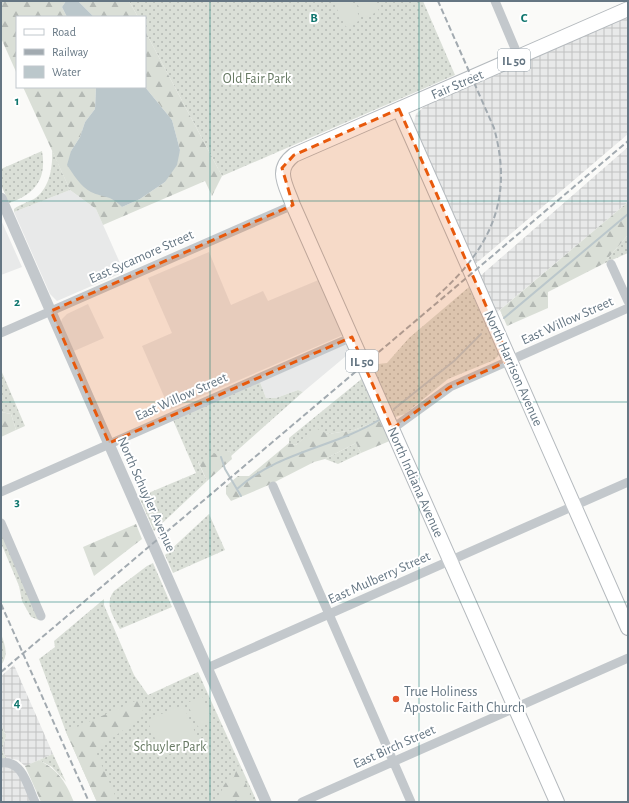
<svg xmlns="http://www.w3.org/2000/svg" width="629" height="803" viewBox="0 0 629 803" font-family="'Alegreya Sans',sans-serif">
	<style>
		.built { fill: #e8e9e9 }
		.industrial { fill: url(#industrial-grid) }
		.grass { fill: url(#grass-dots) }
		.forest { fill: url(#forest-firs) }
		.pitch { fill: #dadfd7 }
		.water { fill: #bbc7cb }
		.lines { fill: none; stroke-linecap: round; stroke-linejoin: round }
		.stream { stroke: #bbc7cb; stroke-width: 2 }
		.primary-casing { stroke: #b5babe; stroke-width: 16 }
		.minor { stroke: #c3c8cc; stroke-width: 9 }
		.tertiary { stroke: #c3c8cc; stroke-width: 11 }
		.primary { stroke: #fff; stroke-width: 14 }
		.rail { stroke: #a2aab0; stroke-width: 2; stroke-dasharray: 6 3; stroke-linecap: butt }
		.marked { fill: #e8590c; fill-opacity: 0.2; stroke: #e8590c; stroke-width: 3; stroke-dasharray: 8 5; stroke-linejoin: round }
		.grid { fill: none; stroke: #0f766e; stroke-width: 1; stroke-opacity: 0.55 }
		.poi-dot { fill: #e4572e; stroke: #fff; stroke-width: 1.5 }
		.labels { text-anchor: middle; stroke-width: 4; stroke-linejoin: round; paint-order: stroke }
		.shield { fill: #fff; stroke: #939fa8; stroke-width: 1 }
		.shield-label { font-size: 13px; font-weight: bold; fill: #657683 }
		.park-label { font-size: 14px; fill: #687a64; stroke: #fff }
		.street-label { font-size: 14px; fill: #657683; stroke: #fff }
		.poi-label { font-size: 14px; fill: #657683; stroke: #fff; text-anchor: start }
		.grid-label { font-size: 13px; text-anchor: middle; font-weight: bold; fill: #0f766e; stroke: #fff; stroke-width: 4; stroke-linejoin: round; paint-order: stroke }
	</style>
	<defs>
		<pattern id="industrial-grid" width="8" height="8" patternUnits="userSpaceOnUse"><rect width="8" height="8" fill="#e8e9e9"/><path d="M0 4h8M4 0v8" fill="none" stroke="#c0c1c2"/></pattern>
		<pattern id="grass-dots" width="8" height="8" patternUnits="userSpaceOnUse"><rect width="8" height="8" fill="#dadfd7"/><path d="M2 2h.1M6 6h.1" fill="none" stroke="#b4b9b4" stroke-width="1.8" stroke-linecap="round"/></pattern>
		<pattern id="forest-firs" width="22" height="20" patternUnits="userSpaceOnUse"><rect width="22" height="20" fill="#dadfd7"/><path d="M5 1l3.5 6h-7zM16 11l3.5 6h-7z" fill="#b4b9b4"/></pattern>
	</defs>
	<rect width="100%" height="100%" fill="#fafaf8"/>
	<path class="built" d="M70 190 96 209 124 272 57 301 50 294 14 212Z
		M1 220 22 267 1 275Z
		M209 252 231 305 263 291 268 301 321 279 344 333 343 335 170 410 142 346 172 333 148 278Z
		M88 304 104 338 74 351 61 322 62 319 67 314Z
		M346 344H348L352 351 303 392 298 390 276 398H266L260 382Z"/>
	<path class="industrial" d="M628 16V134L473 266 413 127 416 114 428 103Z
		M628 147V202L495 314 479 277Z
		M14 665 53 754 25 766 18 760 6 758 2 749 6 736 1 724V676Z
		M1 766 10 767 19 774 32 802H1Z"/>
	<path class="grass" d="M129 1H423L455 75 222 176 145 31V17H138Z
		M52 150 70 190 14 212V209C20 204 27 203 34 199 50 189 53 166 52 150Z
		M42 151C47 179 35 194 9 203L1 185V169Z
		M628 235V253L603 264Z
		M469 287 499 355 494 360 448 379 405 414 395 417 393 415 372 370 378 364 387 363 409 338Z
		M1 370 25 426 16 430 11 414 1 412Z
		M364 377 383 419 354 430 328 434 315 429 296 445 289 443V438Z
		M260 382 266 398H276L298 390 303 392 231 456 230 451 198 462 207 481 154 531 139 497 196 473 173 420Z
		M356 443 361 453 338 464 325 459Z
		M209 514 225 550 173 573 165 555Z
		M1 531 39 620 31 617 22 601 19 586 1 543Z
		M153 563 172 607 120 629C113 616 104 604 114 591L147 566Z
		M104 599V605L134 675 148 695 198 672 257 802H97L66 732 39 659 55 647 54 641Z
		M1 634C5 644 9 656 1 665Z
		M1 724 6 736 2 749 6 758 1 760Z
		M53 754 66 782 52 767 39 760Z"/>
	<path class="forest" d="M1 1H66L62 7 67 17H17V74L1 38Z
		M78 1H129L138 17H94Z
		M145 31 222 176 212 196 205 181 103 225 96 209 70 190 23 87H96L95 109 85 122 80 137 71 151 106 196 114 198 122 207 140 199 165 182 180 150 172 120 145 87Z
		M628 202V235L603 264 548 292V308L507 326 500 310Z
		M1 412 11 414 16 430 1 437Z
		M383 419 392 440 361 453 356 443 325 459 314 462 271 484 231 501 226 494V486L238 476H249L289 443 296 445 315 428 328 434 354 430Z
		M230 451 232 459 207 481 198 461 214 454Z
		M136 524 142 539 94 576 83 547Z
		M142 698 143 710 139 719 95 750 118 802H97L66 732Z
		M39 760C59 771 65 781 74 802H41L25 766Z
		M238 765 250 793 249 802H219C222 790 222 782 234 777Z"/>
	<path class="pitch" d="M338 1H352L361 20 346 27 334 3Z
		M356 1H374L379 11 364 18Z
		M202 696 213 721 198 727 187 703Z
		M183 705 199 741 163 757 147 720Z"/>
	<path class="water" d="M66 1H78L94 17H67L62 7Z
		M96 87H145L172 120 180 150 177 165 165 182 140 199 122 207C111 195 104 198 91 192 81 187 73 174 67 165L71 151 80 137 85 122 95 109Z"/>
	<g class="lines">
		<path class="stream" d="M504 318 628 214
			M394 409 454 361 481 334
			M221 457 225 469 241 496
			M237 489C279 451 333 448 379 420
			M236 802V801"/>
		<defs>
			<path id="primary" d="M399 109 628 628
				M557 802 293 205C286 185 274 170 294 155L628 9"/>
		</defs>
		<use href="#primary" class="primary-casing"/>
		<path class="minor" d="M495 1 519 58
			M611 264 628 301
			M1 333 293 205
			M392 429 450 387 628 308
			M273 486 411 802
			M1 492 352 337
			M1 523 41 616
			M207 668 628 482
			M1 763C22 759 28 787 35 802
			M302 802 628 658"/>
		<path class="tertiary" d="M1 198 266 802"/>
		<use href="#primary" class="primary"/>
		<path class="rail" d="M436 297C490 249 514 200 494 128L438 1
			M1 604 89 802
			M1 672 628 141"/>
	</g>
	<path class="marked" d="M399 109 510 360 450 387 392 429 352 337 109 443 51 311 293 205 282 168 294 155Z"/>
	<path class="grid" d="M210 1V802M419 1V802M1 201H628M1 402H628M1 602H628"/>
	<circle class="poi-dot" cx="396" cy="699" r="4"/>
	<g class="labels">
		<g class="shield">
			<rect x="498" y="49" width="32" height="22" rx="3"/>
			<rect x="346" y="350" width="32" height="22" rx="3"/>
		</g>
		<g class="shield-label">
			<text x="514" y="65">IL 50</text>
			<text x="362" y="366">IL 50</text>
		</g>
		<g class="park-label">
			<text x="257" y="83">Old Fair Park</text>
			<text x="170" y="751">Schuyler Park</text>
		</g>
		<g class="street-label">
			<text transform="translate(457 84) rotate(-23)" y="5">Fair Street</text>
			<text transform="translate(141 256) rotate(-24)" y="5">East Sycamore Street</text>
			<text transform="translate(567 320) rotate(-24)" y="5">East Willow Street</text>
			<text transform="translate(514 368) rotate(66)" y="5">North Harrison Avenue</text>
			<text transform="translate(181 396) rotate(-24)" y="5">East Willow Street</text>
			<text transform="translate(416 482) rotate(66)" y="5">North Indiana Avenue</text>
			<text transform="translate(147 494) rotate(66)" y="5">North Schuyler Avenue</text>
			<text transform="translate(379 577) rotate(-24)" y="5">East Mulberry Street</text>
			<text transform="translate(394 746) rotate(-24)" y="5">East Birch Street</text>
		</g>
		<g class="poi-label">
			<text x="404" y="696">True Holiness<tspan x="404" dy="16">Apostolic Faith Church</tspan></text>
		</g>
	</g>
	<g class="grid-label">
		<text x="314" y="22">B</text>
		<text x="524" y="22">C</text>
		<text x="17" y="105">1</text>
		<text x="17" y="306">2</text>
		<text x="17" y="506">3</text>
		<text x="17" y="707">4</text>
	</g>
	<rect width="629" height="803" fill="none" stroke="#657683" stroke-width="4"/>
	<rect x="16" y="16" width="130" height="72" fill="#ffffff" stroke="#c1c8cd"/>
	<rect x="24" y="29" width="20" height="6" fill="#ffffff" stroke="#c1c8cd"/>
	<text x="52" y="36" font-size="12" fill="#657683">Road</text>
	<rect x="24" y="49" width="20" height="6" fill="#a2aab0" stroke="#c1c8cd"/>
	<text x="52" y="56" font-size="12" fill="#657683">Railway</text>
	<rect x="24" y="66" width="20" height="12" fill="#bbc7cb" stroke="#c1c8cd"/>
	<text x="52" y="76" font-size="12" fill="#657683">Water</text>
</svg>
